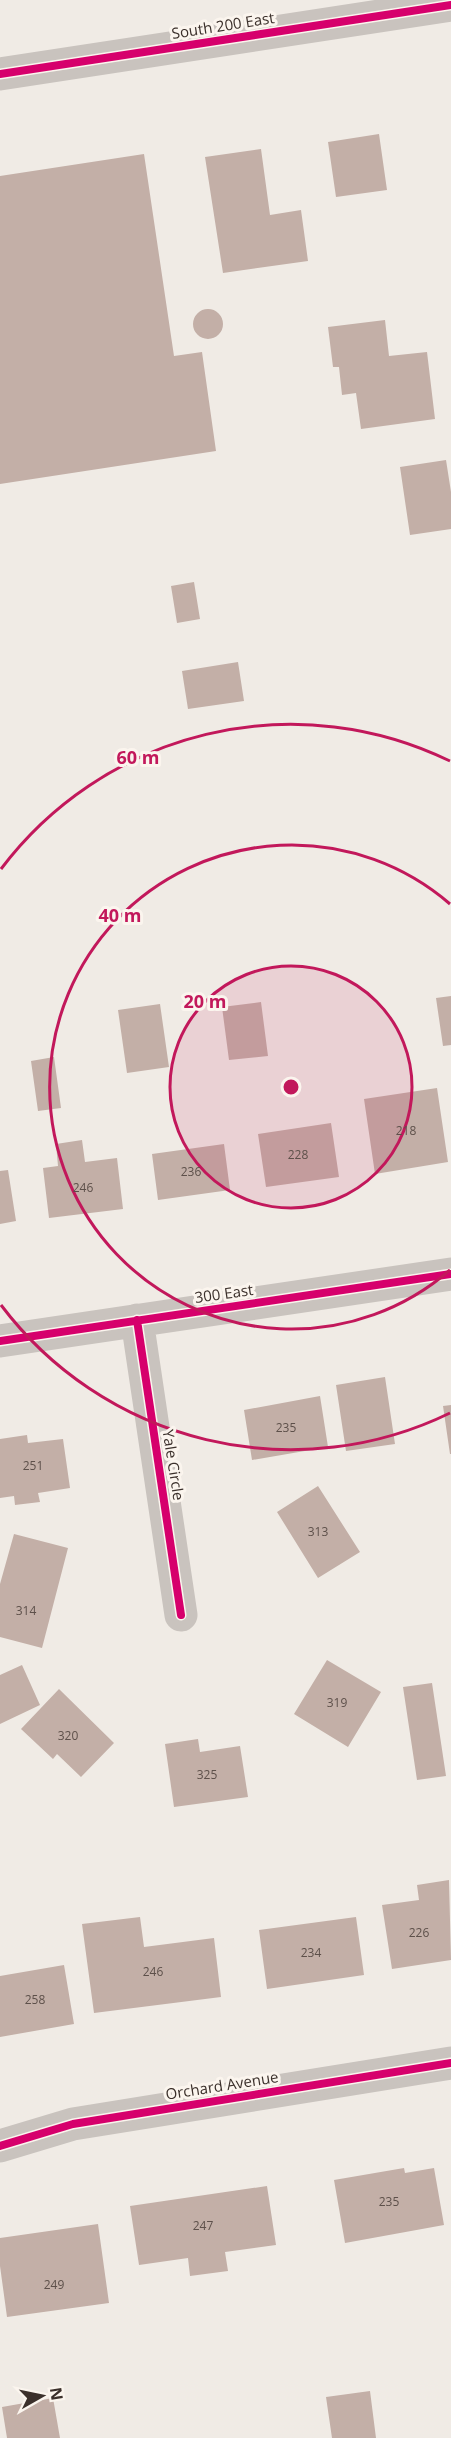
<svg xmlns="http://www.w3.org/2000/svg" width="451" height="2438" viewBox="0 0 451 2438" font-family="'Open Sans',sans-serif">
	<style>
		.building { fill: #c3afa7 }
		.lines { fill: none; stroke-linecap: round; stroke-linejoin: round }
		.minor { stroke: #c9c3be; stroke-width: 33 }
		.cycleway-casing { stroke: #fbf5ee; stroke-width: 11 }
		.cycleway { stroke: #d6006c; stroke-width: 8 }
		.ring { fill: none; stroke: #c2185b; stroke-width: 3 }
		.labels { text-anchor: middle; stroke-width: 6; stroke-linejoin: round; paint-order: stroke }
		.number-label { font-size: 12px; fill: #5d504a }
		.street-label { font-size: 15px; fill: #3b302b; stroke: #fbf5ee }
		.centre { fill: #c2185b; stroke: #fbf5ee; stroke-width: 3 }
		.ring-label { font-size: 18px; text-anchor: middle; font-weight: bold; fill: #c2185b; stroke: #fbf5ee; stroke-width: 6; stroke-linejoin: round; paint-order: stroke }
	</style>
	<rect width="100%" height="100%" fill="#f0ebe5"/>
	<path class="building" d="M379 134 387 190 336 197 328 142Z
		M261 149 270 215 301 210 308 261 223 273 205 157Z
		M144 154 174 356 202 352 216 451 0 484V176Z
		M193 324a15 15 0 1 1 30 0a15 15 0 1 1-30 0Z
		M385 320 389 356 427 352 435 419 361 429 356 393 342 395 339 367H333L328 327Z
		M446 460 451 492V529L410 535 400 467Z
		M194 582 200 619 177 623 171 586Z
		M238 662 244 701 188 709 182 671Z
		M451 996V1045L443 1046 436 998Z
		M261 1002 268 1056 229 1060 222 1007Z
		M160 1004 169 1067 127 1073 118 1010Z
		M54 1057 61 1108 38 1111 31 1061Z
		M437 1088 448 1162 375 1174 364 1099Z
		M331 1123 339 1177 266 1187 258 1134Z
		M82 1140 85 1162 117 1158 123 1209 49 1218 43 1168 58 1166 56 1144Z
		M224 1144 230 1190 158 1200 152 1154Z
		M8 1170 16 1221 0 1224V1171Z
		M385 1377 395 1444 346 1451 336 1385Z
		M320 1396 328 1447 252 1460 244 1410Z
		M451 1405V1454H450L443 1406Z
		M27 1435 28 1443 63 1439 70 1488 38 1493 40 1502 15 1505 14 1496 0 1498V1439Z
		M318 1486 360 1552 318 1578 277 1512Z
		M14 1534 68 1548 42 1648 0 1637V1584Z
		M327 1660 381 1692 348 1747 294 1714Z
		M22 1665 40 1705 0 1724V1675Z
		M432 1683 446 1776 417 1780 403 1687Z
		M59 1689 114 1743 81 1777 57 1754 53 1759 21 1729Z
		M198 1739 200 1752 240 1746 248 1797 174 1807 165 1744Z
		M449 1880 451 1960 392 1969 382 1905 419 1900 417 1885Z
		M140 1917 144 1947 214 1938 221 1997 94 2013 82 1924Z
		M356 1917 364 1975 267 1989 259 1930Z
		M64 1965 74 2024 0 2037V1976Z
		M404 2168 405 2173 434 2168 444 2225 345 2243 334 2180Z
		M267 2186 276 2245 225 2252 228 2271 190 2276 188 2258 139 2265 130 2206Z
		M98 2224 109 2303 7 2317 0 2266V2238Z
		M370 2391 376 2438H332L326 2397Z
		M53 2398 60 2438H7L2 2407Z"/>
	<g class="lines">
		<path class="minor" d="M0 74 451 5
			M137 1320 181 1615
			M0 1341 451 1274
			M0 2146 73 2124 451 2063"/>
		<defs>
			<path id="cycleway" d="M0 74 451 5
				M137 1320 181 1615
				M0 1341 451 1274
				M0 2146 73 2124 451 2063"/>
		</defs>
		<use href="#cycleway" class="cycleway-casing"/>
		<use href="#cycleway" class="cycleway"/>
	</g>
	<circle cx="291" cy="1087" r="121" fill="#c2185b" fill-opacity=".12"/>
	<g class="ring">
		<circle cx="291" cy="1087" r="121"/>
		<path d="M450 1270A242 242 0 1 1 450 904"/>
		<path d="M450 1413A363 363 0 0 1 1 1305M1 869A363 363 0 0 1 450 761"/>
	</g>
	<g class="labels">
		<g class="number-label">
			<text x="406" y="1135">218</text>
			<text x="298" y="1159">228</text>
			<text x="191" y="1176">236</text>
			<text x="83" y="1192">246</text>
			<text x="286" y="1432">235</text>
			<text x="33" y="1470">251</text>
			<text x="318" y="1536">313</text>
			<text x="26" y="1615">314</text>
			<text x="337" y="1707">319</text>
			<text x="68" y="1740">320</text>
			<text x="207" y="1779">325</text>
			<text x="419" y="1937">226</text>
			<text x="311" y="1957">234</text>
			<text x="153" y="1976">246</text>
			<text x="35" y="2004">258</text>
			<text x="389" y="2206">235</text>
			<text x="203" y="2230">247</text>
			<text x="54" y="2289">249</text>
		</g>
		<g class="street-label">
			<text transform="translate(223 26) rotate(-9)" y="5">South 200 East</text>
			<text transform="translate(224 1294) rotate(-8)" y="5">300 East</text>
			<text transform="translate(173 1465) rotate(81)" y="5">Yale Circle</text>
			<text transform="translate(222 2086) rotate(-9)" y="5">Orchard Avenue</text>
		</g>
	</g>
	<circle cx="291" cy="1087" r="9" class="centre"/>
	<g class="ring-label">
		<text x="138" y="764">60 m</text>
		<text x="120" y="922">40 m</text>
		<text x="205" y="1008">20 m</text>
	</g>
	<g transform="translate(42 2396) rotate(81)" stroke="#fbf5ee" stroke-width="4.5" paint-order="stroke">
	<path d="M0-4.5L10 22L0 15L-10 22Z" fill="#3b302b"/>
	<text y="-9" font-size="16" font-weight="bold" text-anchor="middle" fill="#3b302b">N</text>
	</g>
</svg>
